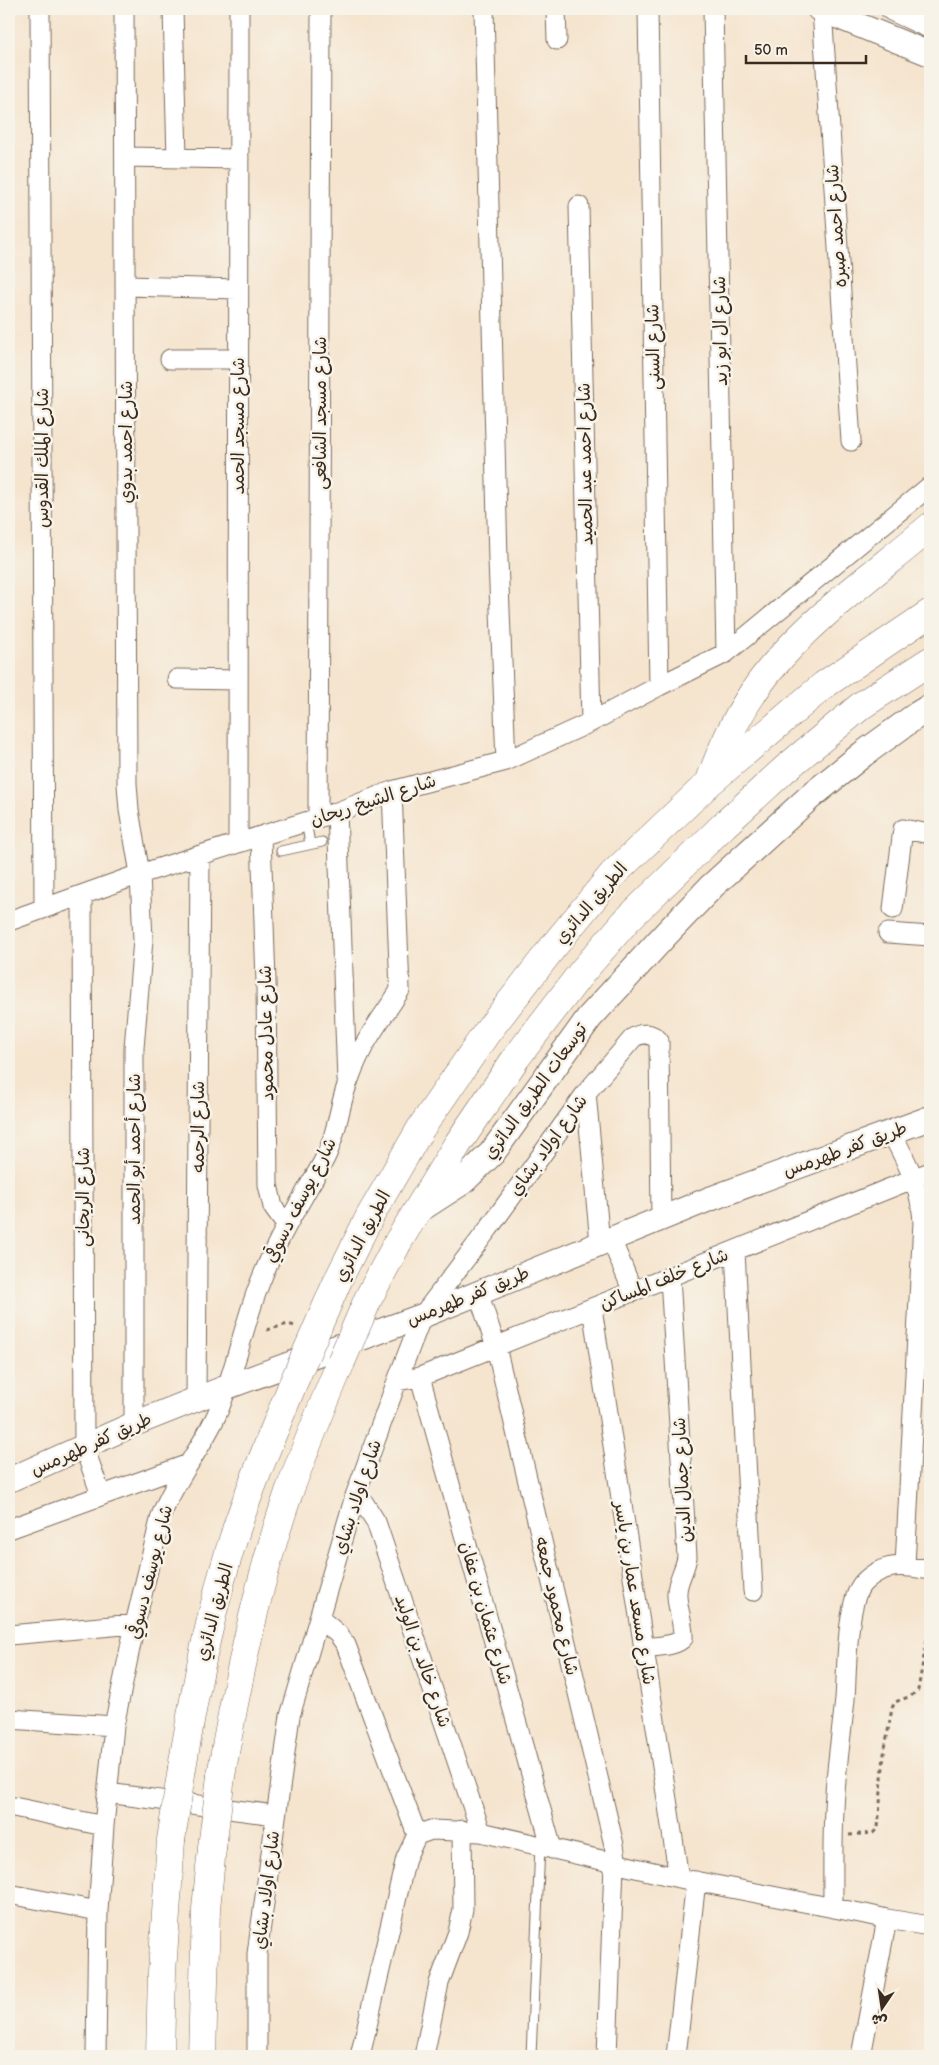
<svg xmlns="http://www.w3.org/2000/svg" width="939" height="2065" viewBox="0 0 939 2065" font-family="'Balsamiq Sans','Playpen Sans Arabic',sans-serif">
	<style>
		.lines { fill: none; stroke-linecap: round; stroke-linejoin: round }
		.service-casing { stroke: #7c6b5c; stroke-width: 11 }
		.minor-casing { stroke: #7c6b5c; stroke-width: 21 }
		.tertiary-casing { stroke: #7c6b5c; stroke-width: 26 }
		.secondary-casing { stroke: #7c6b5c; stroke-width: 28 }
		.motorway-casing { stroke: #7c6b5c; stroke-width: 29 }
		.path { stroke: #7c6b5c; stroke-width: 3; stroke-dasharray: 4 4; stroke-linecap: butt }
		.service { stroke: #fff; stroke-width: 9 }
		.minor { stroke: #fff; stroke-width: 19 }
		.tertiary { stroke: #fff; stroke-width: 24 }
		.secondary { stroke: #fff; stroke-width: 26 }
		.motorway { stroke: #fff; stroke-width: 28 }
		.motorway-bridge-casing { stroke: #7c6b5c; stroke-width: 29; stroke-linecap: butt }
		.motorway-bridge { stroke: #fff; stroke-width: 28 }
		.labels { text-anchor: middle; stroke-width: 5; stroke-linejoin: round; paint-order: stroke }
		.street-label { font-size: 18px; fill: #3b2a1e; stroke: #f7f3e8 }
	</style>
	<rect width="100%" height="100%" fill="#f7f3e8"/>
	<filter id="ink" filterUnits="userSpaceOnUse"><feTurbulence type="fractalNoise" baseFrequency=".02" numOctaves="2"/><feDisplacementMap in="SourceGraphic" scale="10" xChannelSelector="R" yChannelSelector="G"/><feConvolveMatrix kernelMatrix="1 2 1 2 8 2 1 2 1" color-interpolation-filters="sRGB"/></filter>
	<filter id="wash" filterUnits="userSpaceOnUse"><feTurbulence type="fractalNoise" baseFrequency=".0096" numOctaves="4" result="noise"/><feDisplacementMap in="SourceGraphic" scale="20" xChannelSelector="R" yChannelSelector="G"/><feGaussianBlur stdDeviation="1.12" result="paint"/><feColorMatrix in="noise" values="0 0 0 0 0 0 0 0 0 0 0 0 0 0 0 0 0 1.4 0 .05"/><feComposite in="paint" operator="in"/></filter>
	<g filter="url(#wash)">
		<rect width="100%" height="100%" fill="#f5e4ce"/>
	</g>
	<g filter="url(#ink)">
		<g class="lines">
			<defs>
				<path id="service" d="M306 821 310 844
					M281 851 322 842
					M531 2056 540 1846"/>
				<path id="minor" d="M40 9 44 908
					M124 9 127 784 129 810 140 874 143 940 134 1048V1424
					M173 9 177 158
					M484 9 498 560 506 761
					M556 9 557 40
					M648 9 659 686
					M713 9 726 653
					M822 10 851 441
					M125 157 239 159
					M579 206 591 722
					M126 286 238 289
					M170 359H238
					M177 679 238 680
					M337 812 347 1080
					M318 817 321 9
					M261 836 266 982 268 1185 273 1207 286 1225
					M238 843 239 9
					M82 896 84 1447 101 1495
					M893 909 903 829 930 834
					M9 921 140 874 337 812 392 791 506 761 591 722 659 686 726 653 930 486
					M888 933 930 936
					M586 1093 600 1243
					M891 1132C907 1163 921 1187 923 1222L905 1565
					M611 1239 633 1292
					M735 1251 753 1591
					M478 1292 496 1347 614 1845 617 1865
					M592 1308 679 1878
					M420 1377 552 1849
					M397 1381 420 1377 930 1172
					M196 1399 200 856
					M355 1496 364 1503 376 1522 481 1832
					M9 1529 189 1464
					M319 1618 338 1634 346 1645 417 1835
					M9 1635 135 1624
					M643 1648C655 1646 675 1647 683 1638 684 1623 677 1609 677 1595 676 1582 685 1571 687 1557L670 1277
					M9 1719 114 1726
					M107 1793 275 1815
					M9 1806 104 1826
					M9 1894 98 1911
					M833 1908C833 1869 832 1831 835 1793 837 1762 842 1730 845 1699 847 1672 846 1602 863 1583 883 1562 904 1565 930 1570
					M887 1919 930 1926
					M96 2056 98 1911 104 1826 114 1726 135 1624 161 1516C175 1479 201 1450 217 1414 235 1372 243 1327 259 1285 271 1254 286 1225 303 1197 311 1182 320 1169 327 1154 337 1132 339 1108 347 1085 353 1068 361 1049 371 1034 380 1019 391 1005 400 990L392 791
					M257 2056V1954L290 1716 355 1496 397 1381 422 1316 489 1228 586 1093 633 1038C642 1032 652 1033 659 1041L661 1219
					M360 2056 406 1858 417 1835 431 1830 481 1832 679 1878 865 1914 887 1919 861 2056
					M424 2056 439 1983 458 1932 463 1909 462 1830
					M607 2056 614 1864
					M676 2056 696 1881"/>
				<path id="tertiary" d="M819 9 930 54
					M893 9 930 26
					M9 1480 134 1424 227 1387 422 1316 707 1200 930 1118"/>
				<path id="secondary" d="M418 1210 463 1181 492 1153 589 1018 666 934 712 886 811 796 863 754 917 715 930 707"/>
				<path id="motorway" d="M711 778C725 739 743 703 769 671 813 617 877 572 930 527
					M398 1242 457 1145 516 1058 582 972 627 920 724 825 785 769 862 705 930 661
					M338 1280 370 1216 421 1128 485 1035 553 947 613 874 710 782 824 685 930 613
					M182 1768C196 1684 212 1601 239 1521 255 1475 274 1431 292 1386
					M221 1776C237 1680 257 1584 289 1492 305 1448 323 1405 341 1362
					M160 2056 162 1972 171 1840
					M202 2056 206 1909 212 1848"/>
			</defs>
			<use href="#service" class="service-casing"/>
			<use href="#minor" class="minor-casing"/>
			<use href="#tertiary" class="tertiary-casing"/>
			<use href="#secondary" class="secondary-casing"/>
			<use href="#motorway" class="motorway-casing"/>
			<path class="path" d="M267 1330 288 1324 295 1326
				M849 1835 873 1833 878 1828 884 1754 892 1708 895 1702 911 1696 918 1690 930 1622"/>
			<use href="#service" class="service"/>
			<use href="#minor" class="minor"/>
			<use href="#tertiary" class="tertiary"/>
			<use href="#secondary" class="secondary"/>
			<use href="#motorway" class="motorway"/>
			<defs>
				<path id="motorway-bridge" d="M341 1362 368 1299 398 1242
					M292 1386 338 1280
					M171 1840 182 1768
					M212 1848 221 1776"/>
			</defs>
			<use href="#motorway-bridge" class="motorway-bridge-casing"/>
			<use href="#motorway-bridge" class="motorway-bridge"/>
		</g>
	</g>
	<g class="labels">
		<g class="street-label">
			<text transform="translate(836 226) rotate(-94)" y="6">شارع احمد صبره</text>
			<text transform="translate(720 331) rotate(-91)" y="6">شارع ال ابو زيد</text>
			<text transform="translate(653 347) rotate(-91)" y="6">شارع السنى</text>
			<text transform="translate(320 413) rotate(-90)" y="6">شارع مسجد الشافعى</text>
			<text transform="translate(238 426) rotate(-90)" y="6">شارع مسجد الحمد</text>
			<text transform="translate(126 442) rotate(-90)" y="6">شارع احمد بدوي</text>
			<text transform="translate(42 458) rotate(-90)" y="6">شارع الملك القدوس</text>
			<text transform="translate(585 464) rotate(-91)" y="6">شارع احمد عبد الحميد</text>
			<text transform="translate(373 800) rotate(-18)" y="6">شارع الشيخ ريحان</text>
			<text transform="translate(591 903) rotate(-49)" y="6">الطريق الدائري</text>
			<text transform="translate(266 1033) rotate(-91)" y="6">شارع عادل محمود</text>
			<text transform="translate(535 1091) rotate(-54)" y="6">توسعات الطريق الدائري</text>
			<text transform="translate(198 1127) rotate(-90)" y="6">شارع الرحمه</text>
			<text transform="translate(548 1145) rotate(-54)" y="6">شارع اولاد بشاي</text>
			<text transform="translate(134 1149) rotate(-90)" y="6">شارع أحمد أبو الحمد</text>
			<text transform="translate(845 1149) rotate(-20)" y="6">طريق كفر طهرمس</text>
			<text transform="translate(83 1197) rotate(-90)" y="6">شارع الريحانى</text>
			<text transform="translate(300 1200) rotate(-63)" y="6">شارع يوسف دسوقي</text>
			<text transform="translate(362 1236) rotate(-62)" y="6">الطريق الدائري</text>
			<text transform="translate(664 1279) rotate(-22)" y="6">شارع خلف المساكن</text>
			<text transform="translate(468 1296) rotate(-22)" y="6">طريق كفر طهرمس</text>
			<text transform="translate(91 1444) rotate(-24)" y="6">طريق كفر طهرمس</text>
			<text transform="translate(682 1480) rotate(-93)" y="6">شارع جمال الدين</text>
			<text transform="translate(357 1497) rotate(-72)" y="6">شارع اولاد بشاي</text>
			<text transform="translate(150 1572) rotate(-76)" y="6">شارع يوسف دسوقي</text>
			<text transform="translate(635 1593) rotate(81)" y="6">شارع مسعد عمار بن ياسر</text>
			<text transform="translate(557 1606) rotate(77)" y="6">شارع محمود جمعه</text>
			<text transform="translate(214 1612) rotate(-75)" y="6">الطريق الدائري</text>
			<text transform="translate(486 1613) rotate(74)" y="6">شارع عثمان بن عفان</text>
			<text transform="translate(423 1661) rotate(71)" y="6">شارع خالد بن الوليد</text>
			<text transform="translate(266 1890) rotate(-83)" y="6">شارع اولاد بشاي</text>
		</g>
	</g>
	<rect width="939" height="2065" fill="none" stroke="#f7f3e8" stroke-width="30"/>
	<g transform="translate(882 2008) rotate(193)" stroke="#f7f3e8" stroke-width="4" paint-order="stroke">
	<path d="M0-4L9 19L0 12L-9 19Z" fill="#3b2a1e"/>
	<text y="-8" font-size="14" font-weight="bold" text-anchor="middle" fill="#3b2a1e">ش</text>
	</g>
	<path d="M746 55v8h120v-8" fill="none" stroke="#3b2a1e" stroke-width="2.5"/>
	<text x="754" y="55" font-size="15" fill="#3b2a1e" stroke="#f7f3e8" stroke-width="4" paint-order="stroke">50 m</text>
</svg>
